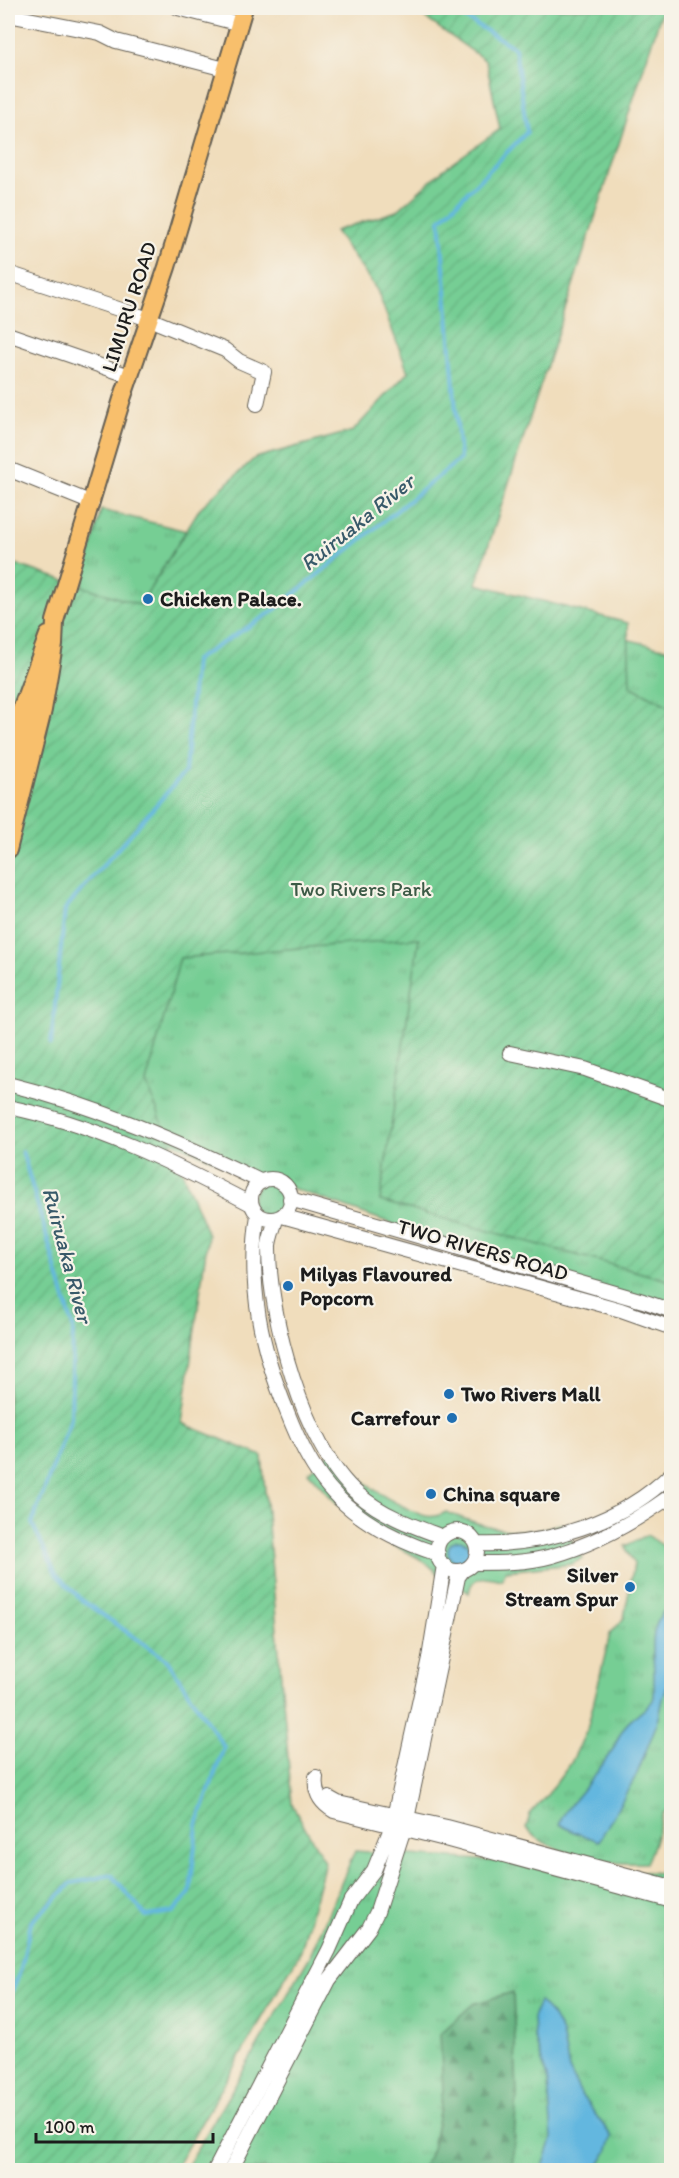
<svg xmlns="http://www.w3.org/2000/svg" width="679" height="2178" viewBox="0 0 679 2178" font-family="Itim,sans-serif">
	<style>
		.grass { fill: url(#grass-tufts); stroke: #497558; stroke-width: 1.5 }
		.forest { fill: url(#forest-firs); stroke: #3e664d; stroke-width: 1.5 }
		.garden { fill: url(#garden-furrows); stroke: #497558; stroke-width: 1.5 }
		.water { fill: #63b7df; stroke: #406a7e; stroke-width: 1.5 }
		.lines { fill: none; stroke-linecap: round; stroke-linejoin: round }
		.stream { stroke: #63b7df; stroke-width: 4 }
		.minor-casing { stroke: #666054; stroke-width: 16 }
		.major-casing { stroke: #666054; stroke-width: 20 }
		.minor { stroke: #fff; stroke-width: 14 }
		.major { stroke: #f8bf6c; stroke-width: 16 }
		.poi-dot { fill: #1f6fb2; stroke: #f7f3e8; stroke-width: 2 }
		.labels { text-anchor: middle; stroke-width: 4.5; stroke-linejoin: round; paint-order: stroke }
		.street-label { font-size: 21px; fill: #1c1c1c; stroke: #f7f3e8 }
		.poi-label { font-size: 21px; font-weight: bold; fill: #1c1c1c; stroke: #f7f3e8; text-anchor: start }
		.park-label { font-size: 21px; fill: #3c5a46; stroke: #f7f3e8 }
		.water-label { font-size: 22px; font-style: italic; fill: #385a6a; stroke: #f7f3e8 }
	</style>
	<defs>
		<pattern id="grass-tufts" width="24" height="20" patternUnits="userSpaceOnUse" patternTransform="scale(1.5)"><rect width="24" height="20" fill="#76ce94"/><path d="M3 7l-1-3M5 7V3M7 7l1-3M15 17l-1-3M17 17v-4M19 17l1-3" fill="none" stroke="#66b07f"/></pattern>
		<pattern id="forest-firs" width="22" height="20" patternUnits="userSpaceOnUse" patternTransform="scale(1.5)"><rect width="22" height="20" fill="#60b17e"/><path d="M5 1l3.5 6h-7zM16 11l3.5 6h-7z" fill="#4e8f66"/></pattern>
		<pattern id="garden-furrows" width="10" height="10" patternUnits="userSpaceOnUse" patternTransform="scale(1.5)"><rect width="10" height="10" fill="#76ce94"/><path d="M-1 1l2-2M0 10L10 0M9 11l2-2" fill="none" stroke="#66b07f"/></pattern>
	</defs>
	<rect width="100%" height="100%" fill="#f7f3e8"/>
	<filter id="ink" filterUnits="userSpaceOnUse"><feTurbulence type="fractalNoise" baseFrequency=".0167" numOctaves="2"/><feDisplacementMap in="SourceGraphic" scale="12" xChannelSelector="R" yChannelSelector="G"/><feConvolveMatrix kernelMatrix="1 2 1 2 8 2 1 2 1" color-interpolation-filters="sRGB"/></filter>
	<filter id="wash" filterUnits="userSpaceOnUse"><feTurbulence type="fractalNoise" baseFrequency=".008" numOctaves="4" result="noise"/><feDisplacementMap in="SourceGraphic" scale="24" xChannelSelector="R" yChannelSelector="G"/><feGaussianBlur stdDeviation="1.35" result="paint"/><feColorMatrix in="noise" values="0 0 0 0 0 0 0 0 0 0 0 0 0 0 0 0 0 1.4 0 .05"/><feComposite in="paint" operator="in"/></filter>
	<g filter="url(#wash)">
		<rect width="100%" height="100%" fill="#f0ddbc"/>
		<path class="grass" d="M101 510 671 650V1312L458 1247 283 1185C291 1199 292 1208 276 1216 271 1218 267 1219 262 1216 243 1205 254 1186 269 1180L231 1167 84 1105 8 885Z
			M334 1450C357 1476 374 1494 407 1508 421 1515 430 1521 446 1512 484 1527 521 1539 561 1523L583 1558 572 1564 506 1571 501 1580C488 1576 471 1574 469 1593L455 1582H443C429 1556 399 1551 376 1536 349 1519 329 1495 308 1472Z
			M647 1535 665 1547 671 1548V1809L663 1813C657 1830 654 1847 646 1863 610 1865 551 1856 526 1828L530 1814 548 1794 571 1763 587 1730 610 1634 624 1618 634 1564 625 1546Z
			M671 1842V2170H185L309 1958 355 1851 661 1873Z"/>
		<path class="forest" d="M513 1992 517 2095 512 2170H479L463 2164 461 2170H421L432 2149 443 2090 440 2034 473 2004Z"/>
		<path class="garden" d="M411 8H663L476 584 628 623 630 686 671 707 672 917 666 955 672 957 671 1281 380 1201 419 938 180 958 146 1083 208 1235 182 1423 262 1456 292 1804 325 1862 301 1951 174 2170H8V562L140 605 200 508 255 458 353 431 408 372 377 290 335 231 397 211 444 169 500 129 486 61Z"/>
		<path class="water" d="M448 1551a11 11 0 1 1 22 0a11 11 0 1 1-22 0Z
			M671 1605V1676L663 1699 659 1718 637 1774 599 1841 574 1832 559 1824C568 1803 587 1787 600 1768 604 1762 609 1755 613 1749 618 1741 619 1733 626 1725 633 1716 648 1709 653 1700 655 1695 654 1688 654 1682 655 1656 645 1622 671 1605Z
			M539 2001 552 2015 562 2033 569 2069 582 2096 612 2137 607 2152 596 2170H542L552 2139 548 2082 534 2035 533 2018Z"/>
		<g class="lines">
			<path class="stream" d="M51 1044 65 909 185 772 195 660 272 612 460 459 440 220 527 132 515 48 449 8
				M8 2001 21 1969 31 1922 72 1883 112 1875 146 1916 173 1912 190 1893 197 1825 224 1747 167 1660 83 1601 56 1574 32 1523 71 1418 73 1327 22 1151
				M8 2169V2170"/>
		</g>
	</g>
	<g filter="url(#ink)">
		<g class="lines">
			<defs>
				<path id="minor" d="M178 8 240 24
					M8 15 100 33 116 41 225 69
					M8 273 149 319 225 350 239 361 264 372 257 404
					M8 334 130 376
					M8 469 92 503
					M510 1053 585 1069 672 1100
					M8 1084C97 1106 179 1142 262 1182
					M8 1107C94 1124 173 1163 251 1204
					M251 1199a20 20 0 1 1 40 0a20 20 0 1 1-40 0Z
					M290 1199 643 1301 672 1311
					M258 1215C247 1285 261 1349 288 1414 297 1437 307 1459 322 1479 350 1517 394 1540 438 1554
					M282 1216 621 1310 672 1328
					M276 1219C274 1227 270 1237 269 1245 268 1315 304 1448 358 1494 382 1515 413 1526 443 1537
					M437 1551a20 20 0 1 1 40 0a20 20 0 1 1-40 0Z
					M476 1544C544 1547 623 1522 672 1473
					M473 1563C499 1563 527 1563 552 1556 595 1544 636 1521 672 1495
					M316 1777C314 1793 320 1803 334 1811L441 1838 672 1901
					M329 1798 338 1803 447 1827 672 1887
					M215 2170 329 1950 351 1900 374 1870 392 1826 429 1658 444 1565
					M231 2170 329 1980 369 1928 377 1912 407 1819 458 1577 463 1570"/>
				<path id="major" d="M8 745 48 635
					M8 796 38 685
					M8 850 43 710 54 645 55 621 122 399 167 267 244 8"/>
			</defs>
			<use href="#minor" class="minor-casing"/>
			<use href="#major" class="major-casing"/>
			<use href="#minor" class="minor"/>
			<use href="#major" class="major"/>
		</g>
	</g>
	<g class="poi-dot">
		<circle cx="148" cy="599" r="6"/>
		<circle cx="288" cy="1286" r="6"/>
		<circle cx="449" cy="1394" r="6"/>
		<circle cx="452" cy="1418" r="6"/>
		<circle cx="431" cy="1494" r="6"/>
		<circle cx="630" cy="1587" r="6"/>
	</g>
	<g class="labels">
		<g class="street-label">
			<text transform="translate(129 307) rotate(-72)" y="7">LIMURU ROAD</text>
			<text transform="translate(483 1250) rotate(16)" y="7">TWO RIVERS ROAD</text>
		</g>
		<g class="poi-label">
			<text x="160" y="606">Chicken Palace.</text>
			<text x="300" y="1281">Milyas Flavoured<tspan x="300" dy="24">Popcorn</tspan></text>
			<text x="461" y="1401">Two Rivers Mall</text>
			<text x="440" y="1425" text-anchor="end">Carrefour</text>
			<text x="443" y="1501">China square</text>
			<text x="618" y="1582" text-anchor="end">Silver<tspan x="618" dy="24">Stream Spur</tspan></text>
		</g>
		<g class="park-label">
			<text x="361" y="896">Two Rivers Park</text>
		</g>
		<g class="water-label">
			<text transform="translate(357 522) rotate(-39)" y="8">Ruiruaka River</text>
			<text transform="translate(68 1255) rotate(75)" y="8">Ruiruaka River</text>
		</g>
	</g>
	<rect width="679" height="2178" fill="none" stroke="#f7f3e8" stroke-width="30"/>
	<path d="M36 2133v9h177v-9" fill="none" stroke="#1c1c1c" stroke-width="3"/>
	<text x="45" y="2133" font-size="18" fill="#1c1c1c" stroke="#f7f3e8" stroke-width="4.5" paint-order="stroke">100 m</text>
</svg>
